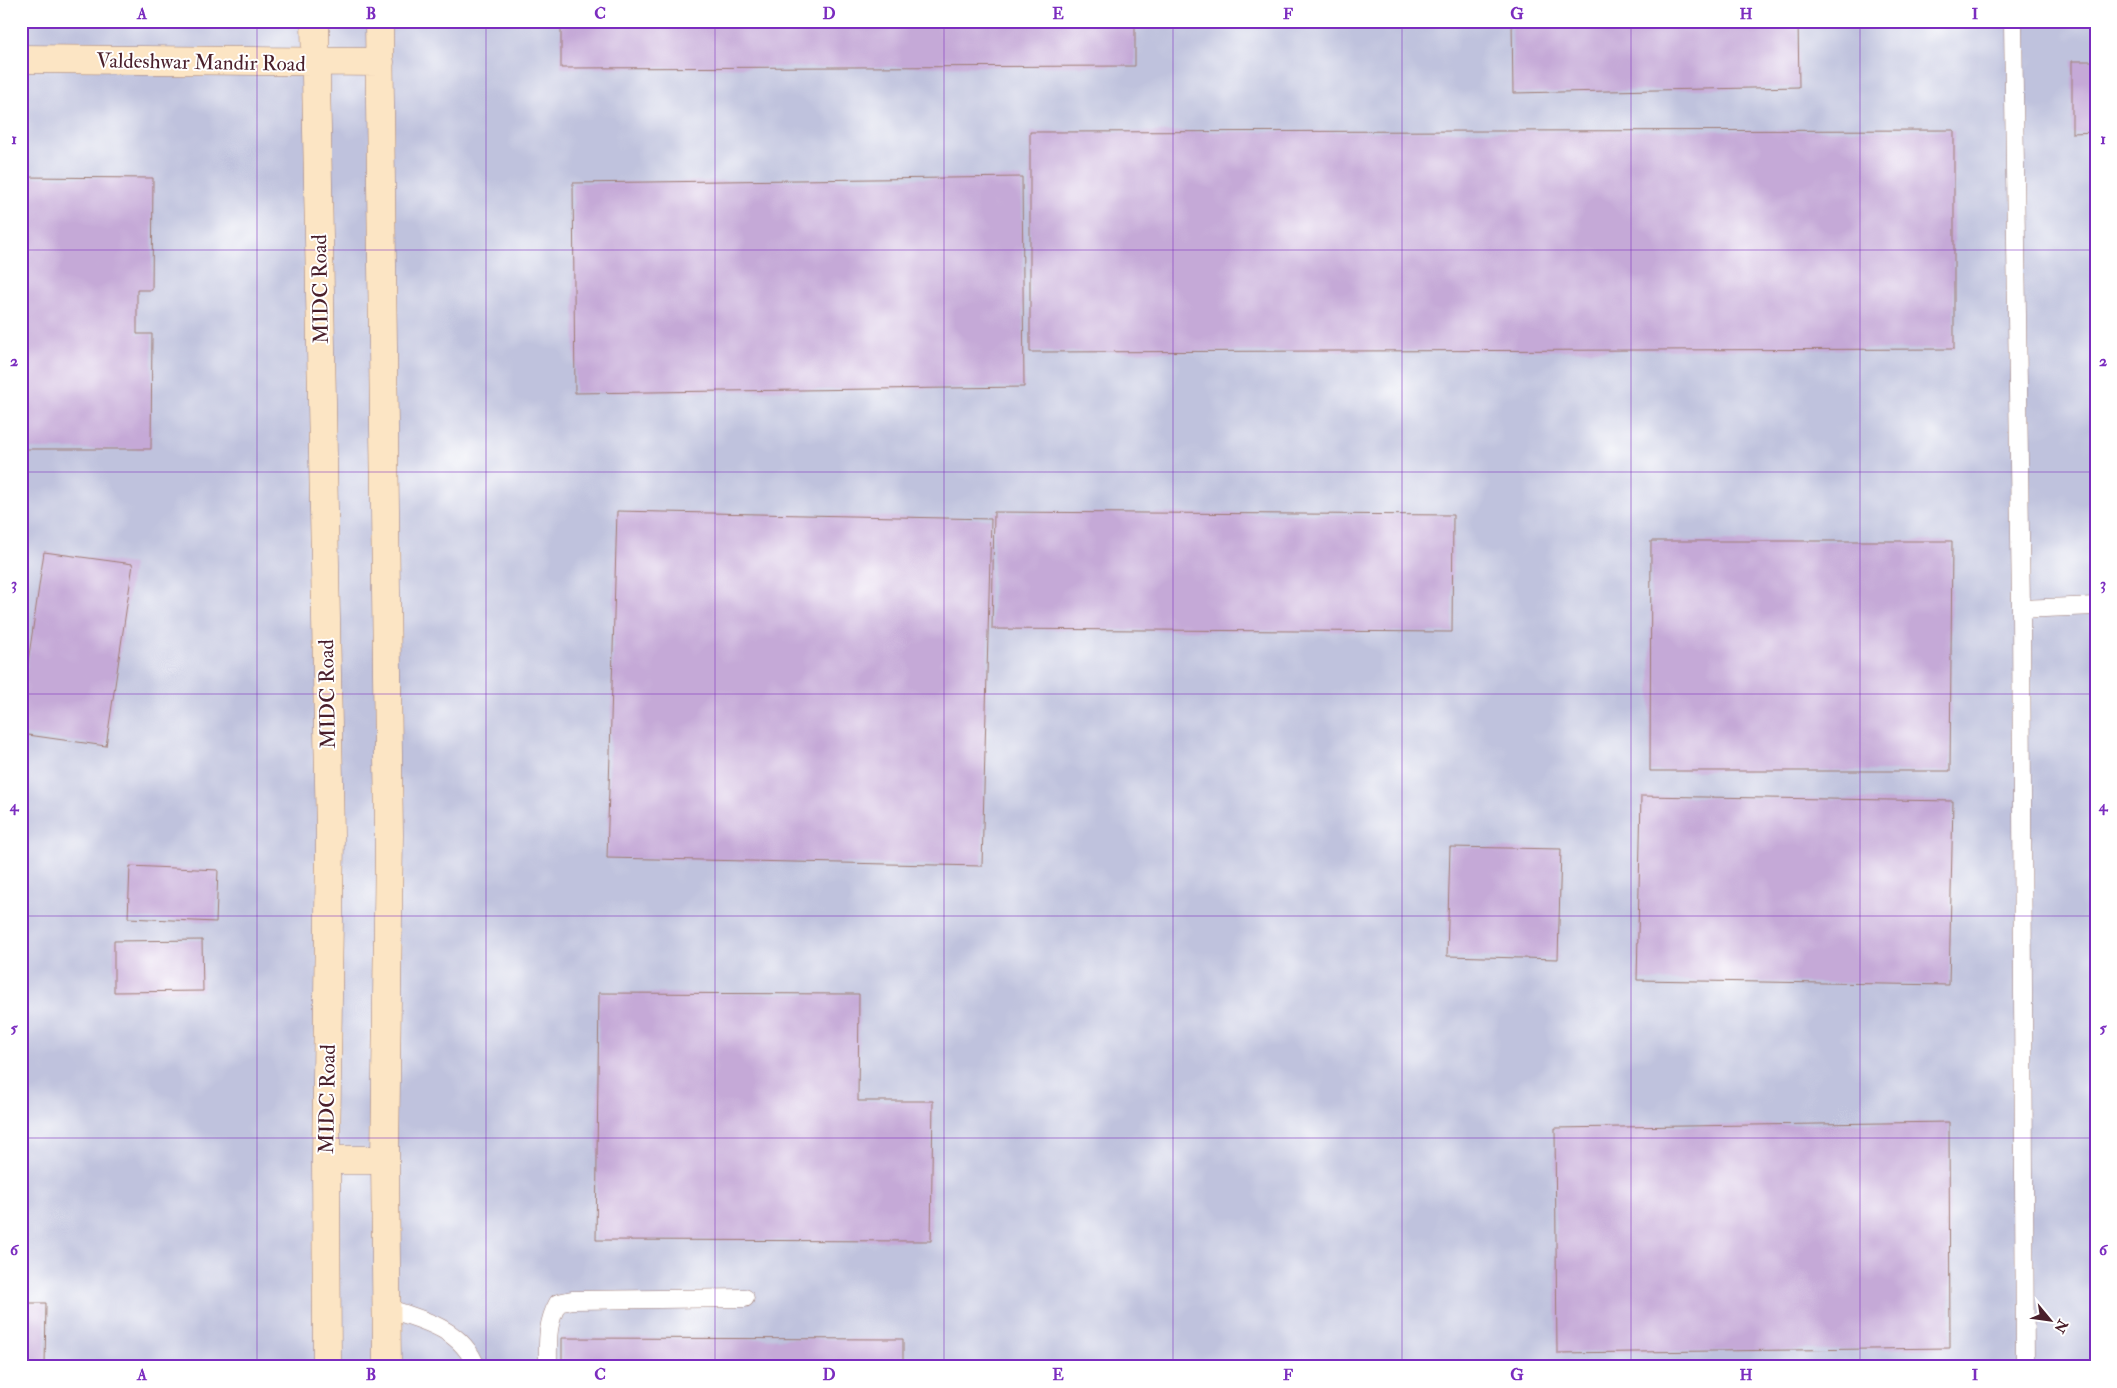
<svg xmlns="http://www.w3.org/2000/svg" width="2117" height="1388" viewBox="0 0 2117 1388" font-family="'IM FELL Double Pica',serif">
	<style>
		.industrial { fill: #bfc2dd }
		.building { fill: #c5a9d7 }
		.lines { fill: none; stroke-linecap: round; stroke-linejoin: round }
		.lane-casing { stroke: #9f7c74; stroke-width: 19 }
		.secondary-casing { stroke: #9f7c74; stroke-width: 29 }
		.lane { stroke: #fff; stroke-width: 18 }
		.secondary { stroke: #fce5c4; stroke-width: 28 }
		.grid { fill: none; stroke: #7b2cbf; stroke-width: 1; stroke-opacity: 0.55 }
		.labels { text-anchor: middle; stroke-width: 4; stroke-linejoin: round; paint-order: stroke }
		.street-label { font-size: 21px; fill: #4a1f2b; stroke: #fff }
		.neatline { fill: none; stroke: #7b2cbf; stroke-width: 2 }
		.grid-label { font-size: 16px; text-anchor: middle; font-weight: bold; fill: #7b2cbf }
	</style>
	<rect width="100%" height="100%" fill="#fff"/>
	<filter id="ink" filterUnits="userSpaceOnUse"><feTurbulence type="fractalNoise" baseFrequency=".02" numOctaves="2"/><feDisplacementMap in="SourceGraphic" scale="10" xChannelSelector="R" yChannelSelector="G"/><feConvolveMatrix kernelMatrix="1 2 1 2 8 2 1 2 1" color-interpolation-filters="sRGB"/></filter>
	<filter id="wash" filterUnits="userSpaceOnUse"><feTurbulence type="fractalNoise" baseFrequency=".0096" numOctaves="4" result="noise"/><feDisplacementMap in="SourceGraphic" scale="20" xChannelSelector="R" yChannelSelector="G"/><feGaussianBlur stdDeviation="1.12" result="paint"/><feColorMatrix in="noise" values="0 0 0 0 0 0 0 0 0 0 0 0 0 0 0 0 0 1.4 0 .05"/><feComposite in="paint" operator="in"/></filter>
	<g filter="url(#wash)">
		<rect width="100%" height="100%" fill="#f4dabc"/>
		<path class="industrial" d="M21 21H2096V1367H21Z"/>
		<g id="blocks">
			<path class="building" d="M561 21H1135V66L561 68Z
				M1512 21H1798L1799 87 1513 93Z
				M2072 61H2096V132L2072 133Z
				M1954 130V349L1030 352V132Z
				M21 177 153 178 152 290H137V334H152L151 449H21Z
				M1022 177 1024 387 575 393 573 183Z
				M617 511 991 519 982 866 607 858Z
				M994 512 1453 515 1452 632 992 629Z
				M1651 541H1952L1950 771H1650Z
				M44 552 133 564 106 746 21 734V710Z
				M1641 796 1953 801 1949 985 1637 980Z
				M1450 847 1561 849 1558 959 1447 956Z
				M130 866 218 870 216 922 128 918Z
				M202 940 203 991 114 992V941Z
				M599 993 859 994 858 1101H933L931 1241 596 1240Z
				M1949 1122 1950 1348 1557 1353 1555 1128Z
				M21 1303H46L45 1367H21Z
				M562 1338 903 1339V1367H562Z"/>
		</g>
	</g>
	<g filter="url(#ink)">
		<use href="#blocks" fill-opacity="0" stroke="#9f7c74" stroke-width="1"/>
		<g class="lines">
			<defs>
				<path id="lane" d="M2013 21 2021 609 2025 1367
					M2021 609 2096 606
					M386 1308C421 1319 463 1329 476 1367
					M548 1367C548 1344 546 1324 558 1303L572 1300 745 1298"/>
				<path id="secondary" d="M315 21 330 836 326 1160 327 1367
					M379 21 389 835 385 1160 387 1367
					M21 59 380 62
					M326 1160H385"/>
			</defs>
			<use href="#lane" class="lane-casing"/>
			<use href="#secondary" class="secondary-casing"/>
			<use href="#lane" class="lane"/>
			<use href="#secondary" class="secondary"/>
		</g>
	</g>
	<path class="grid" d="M257 21V1367M486 21V1367M715 21V1367M944 21V1367M1173 21V1367M1402 21V1367M1631 21V1367M1860 21V1367M21 250H2096M21 472H2096M21 694H2096M21 916H2096M21 1138H2096"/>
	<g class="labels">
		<g class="street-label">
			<text transform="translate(201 62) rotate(1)" y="7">Valdeshwar Mandir Road</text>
			<text transform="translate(320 289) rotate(-91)" y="7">MIDC Road</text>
			<text transform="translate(327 694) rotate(-91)" y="7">MIDC Road</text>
			<text transform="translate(327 1099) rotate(-89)" y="7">MIDC Road</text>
		</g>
	</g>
	<rect width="2117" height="1388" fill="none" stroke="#fff" stroke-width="55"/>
	<g transform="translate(2050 1320) rotate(119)" stroke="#ffffff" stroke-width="4" paint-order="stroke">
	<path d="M0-4L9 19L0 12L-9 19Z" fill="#4a1f2b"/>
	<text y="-8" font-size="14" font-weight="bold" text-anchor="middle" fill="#4a1f2b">N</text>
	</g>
	<rect x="28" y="28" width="2062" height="1332" class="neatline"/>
	<g class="grid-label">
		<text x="142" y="19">A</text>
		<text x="371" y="19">B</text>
		<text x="600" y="19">C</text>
		<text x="829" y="19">D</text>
		<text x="1058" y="19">E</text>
		<text x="1288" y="19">F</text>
		<text x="1517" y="19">G</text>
		<text x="1746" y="19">H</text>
		<text x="1975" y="19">I</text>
		<text x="14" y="144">1</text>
		<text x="2103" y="144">1</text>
		<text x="14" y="366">2</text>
		<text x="2103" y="366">2</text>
		<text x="14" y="589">3</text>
		<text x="2103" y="589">3</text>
		<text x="14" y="811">4</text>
		<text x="2103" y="811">4</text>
		<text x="14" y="1033">5</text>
		<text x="2103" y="1033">5</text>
		<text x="14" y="1255">6</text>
		<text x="2103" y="1255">6</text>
		<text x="142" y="1380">A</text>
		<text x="371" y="1380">B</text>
		<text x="600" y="1380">C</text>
		<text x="829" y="1380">D</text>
		<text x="1058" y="1380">E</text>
		<text x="1288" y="1380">F</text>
		<text x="1517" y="1380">G</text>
		<text x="1746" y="1380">H</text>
		<text x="1975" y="1380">I</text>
	</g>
</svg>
